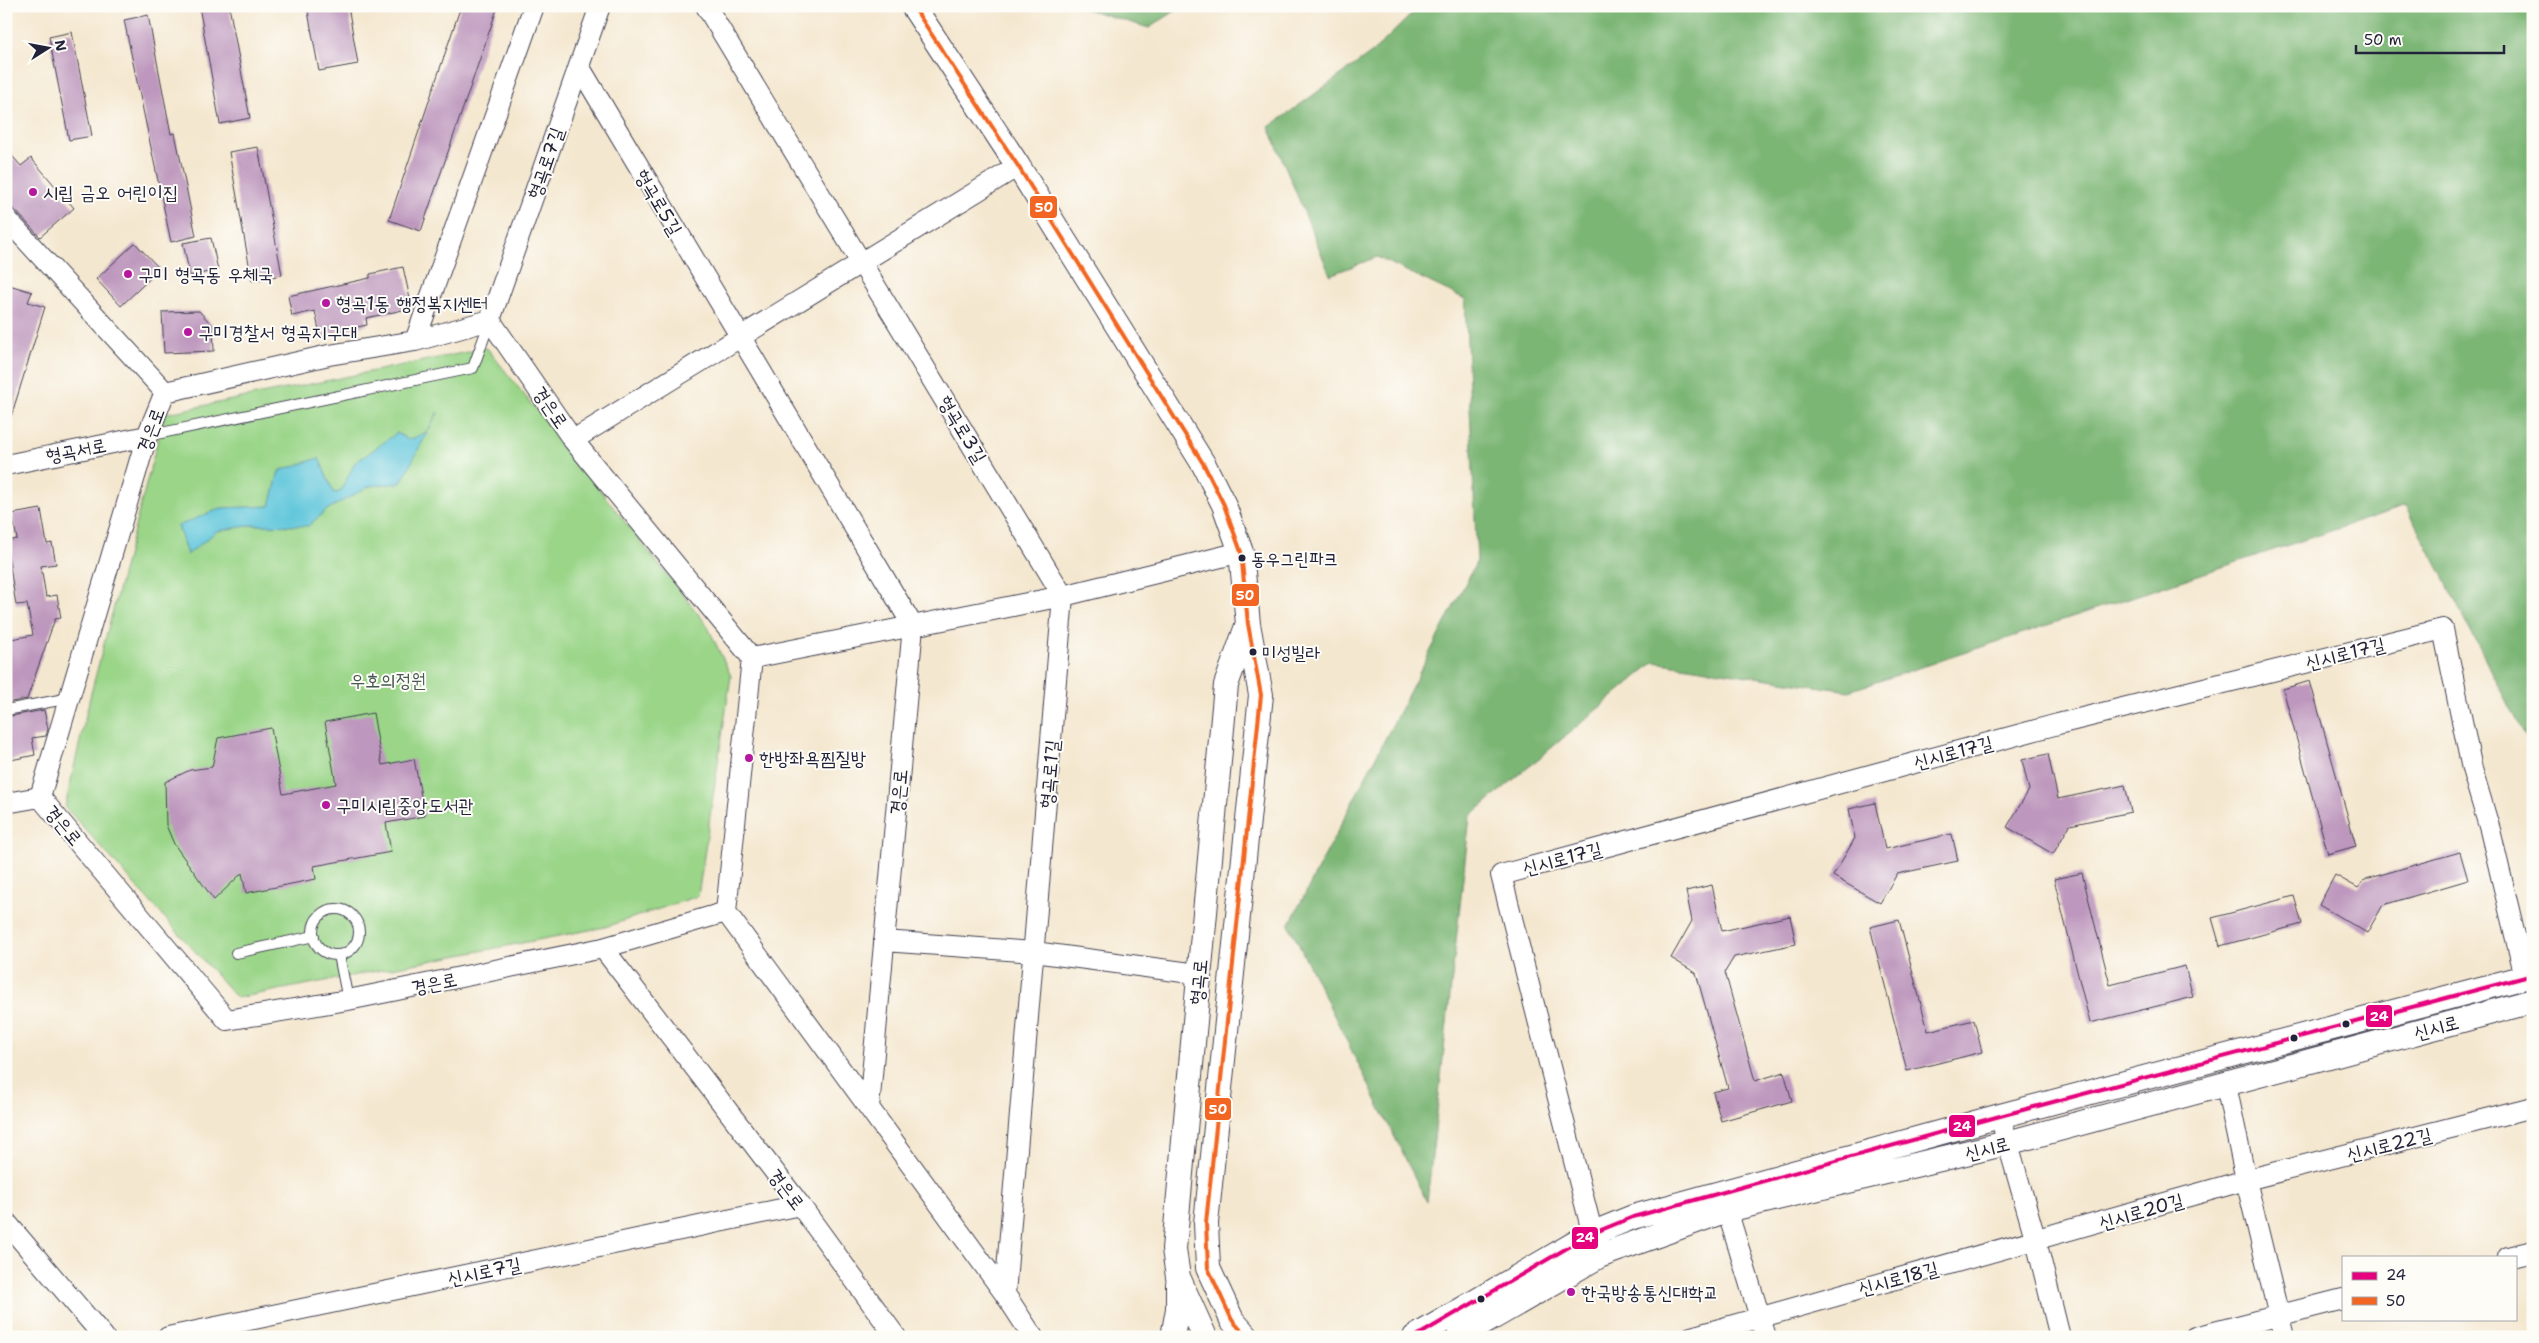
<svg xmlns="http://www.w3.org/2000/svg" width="2539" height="1343" viewBox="0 0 2539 1343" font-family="'Shantell Sans','Poor Story',sans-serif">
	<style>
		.green { fill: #9ad588; stroke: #5e7c62 }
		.forest { fill: #7bb674; stroke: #4e6c58 }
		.water { fill: #5ec6db; stroke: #40748b }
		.building { fill: #bd97bd }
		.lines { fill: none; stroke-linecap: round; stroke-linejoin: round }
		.service-casing { stroke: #424051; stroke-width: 12 }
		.minor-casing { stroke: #424051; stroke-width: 22 }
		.tertiary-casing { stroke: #424051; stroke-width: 26 }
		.service { stroke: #fff; stroke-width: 10 }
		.minor { stroke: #fff; stroke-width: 20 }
		.tertiary { stroke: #fff; stroke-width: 24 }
		.bus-1-casing { stroke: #fdfcf7; stroke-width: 8 }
		.bus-2-casing { stroke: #fdfcf7; stroke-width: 8 }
		.bus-1 { stroke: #e5007d; stroke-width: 4 }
		.bus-2 { stroke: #f26522; stroke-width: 4 }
		.poi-dot { fill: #b5179e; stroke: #fdfcf7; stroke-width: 2 }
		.bus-dot { fill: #22223b; stroke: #fdfcf7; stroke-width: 2 }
		.labels { text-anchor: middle; stroke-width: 4; stroke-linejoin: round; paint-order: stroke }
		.bus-label { font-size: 18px; fill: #22223b; stroke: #fdfcf7; text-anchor: start }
		.street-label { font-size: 19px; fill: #22223b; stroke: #fdfcf7 }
		.poi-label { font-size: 19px; fill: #22223b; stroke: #fdfcf7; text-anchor: start }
		.park-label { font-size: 19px; fill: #465852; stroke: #fdfcf7 }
		.line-badge { stroke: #fdfcf7; stroke-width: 2 }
		.badge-label { font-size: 14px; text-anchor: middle; font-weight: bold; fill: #fff }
	</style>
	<rect width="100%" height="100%" fill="#fdfcf7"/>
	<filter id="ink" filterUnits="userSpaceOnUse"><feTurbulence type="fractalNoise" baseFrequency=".02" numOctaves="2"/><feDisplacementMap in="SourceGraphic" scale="10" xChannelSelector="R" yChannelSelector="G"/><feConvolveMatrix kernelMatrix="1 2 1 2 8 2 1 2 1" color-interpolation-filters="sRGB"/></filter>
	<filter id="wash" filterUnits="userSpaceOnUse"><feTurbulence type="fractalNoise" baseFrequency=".0096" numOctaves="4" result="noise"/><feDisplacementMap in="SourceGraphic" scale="20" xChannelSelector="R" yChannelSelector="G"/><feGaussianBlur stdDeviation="1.12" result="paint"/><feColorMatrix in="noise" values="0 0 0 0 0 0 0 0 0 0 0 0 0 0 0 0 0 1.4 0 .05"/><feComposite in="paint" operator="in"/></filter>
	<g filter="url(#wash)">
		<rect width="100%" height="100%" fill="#f4e7cf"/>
		<path class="green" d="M487 348 707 625 731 676 698 896 605 927 237 998 65 807 90 697 166 409 168 413Z"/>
		<path class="forest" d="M1076 6H1183L1149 28Z
			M1420 6H2533V751L2406 506 1849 691 1654 662 1470 816 1427 1202 1289 925 1477 561 1465 299 1377 257 1330 275 1269 127 1374 51Z"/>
		<path class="water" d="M438 412 401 483 370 486 328 509 308 526 253 525 217 531 187 555 178 526 221 508 270 506 279 471 319 458 334 493 340 492 355 463 397 433 409 440 427 432Z"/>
		<g id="blocks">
			<path class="building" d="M199 6H229L250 118 220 124Z
				M307 6H348L358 64 319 71Z
				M461 6H498L421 231 389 220Z
				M148 15 171 134 175 133 196 236 171 242 124 20Z
				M72 32 92 136 69 140 49 37Z
				M258 147 282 275 252 281 229 152Z
				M6 149 21 166 31 158 74 208 40 237 15 210 6 204Z
				M211 238 218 270 190 276 183 243Z
				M135 243 160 269 121 306 96 279Z
				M403 267 412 308 366 318 367 325 320 335 315 311 292 316 288 296 370 278V274Z
				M6 284 32 292 28 302 45 307 10 420 6 419Z
				M199 311 213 326 214 351 164 353 162 312Z
				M41 509 47 544 52 543 56 564 41 566 46 597 57 595 61 618 55 619 27 699 6 703V640L33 635 27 604 16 605 6 541 17 539 12 514Z
				M2310 681 2356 846 2328 854 2283 689Z
				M44 710 48 729 46 736 32 738 35 755 6 761V717Z
				M373 713 382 765 414 759 425 816 386 823 391 852 314 866 316 879 246 893 242 873 214 900 174 844 166 825 165 782 190 770 212 767 218 738 271 728 283 794 336 784 325 722Z
				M2048 754 2058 799 2125 785 2131 812 2070 825 2053 854 2007 827 2029 790 2022 760Z
				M1875 803 1885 849 1952 834 1958 861 1897 874 1880 903 1833 876 1855 838 1849 809Z
				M2460 852 2468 880 2383 905 2367 933 2319 905 2335 875 2358 888 2366 879Z
				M2082 873 2110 985 2185 966 2193 997 2090 1023 2054 879Z
				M1712 885 1722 931 1790 916 1796 944 1734 957 1725 972 1755 1081 1784 1072 1792 1101 1721 1121 1713 1092 1728 1088 1696 973 1671 958 1692 921 1686 891Z
				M2294 896 2302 924 2220 946 2212 918Z
				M1899 920 1928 1031 1974 1020 1982 1052 1907 1071 1870 927Z"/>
		</g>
	</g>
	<g filter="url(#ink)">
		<use href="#blocks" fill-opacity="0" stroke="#424051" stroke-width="1"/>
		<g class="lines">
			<defs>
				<path id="service" d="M147 436 473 368 490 321
					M6 710 70 698
					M313 932a23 23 0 1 1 46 0a23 23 0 1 1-46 0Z
					M236 953 314 936
					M339 955 348 1000"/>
				<path id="minor" d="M706 6 1063 596 1005 1294
					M579 66 913 626 869 1108
					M6 218 165 392
					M490 320 573 440 752 658 726 912 603 948 348 1000 227 1020 40 797 147 436 165 392 329 355 415 341Z
					M490 320 600 6
					M415 341 534 6
					M573 440 1018 166
					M6 465 147 436
					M752 658 1063 596 1241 552
					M6 803 40 797
					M726 912 1005 1294 1033 1337
					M884 941 1034 952 1198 974
					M603 948 800 1205 896 1337
					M2226 1085 2246 1180 2284 1337
					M2000 1116 2036 1241 2060 1337
					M1727 1210 1766 1337
					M6 1222 104 1337
					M1596 1247 1501 875 2058 724 2443 629 2472 769 2490 830 2525 977
					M2508 1257 2533 1251
					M168 1337 800 1205
					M1691 1337 2246 1180 2533 1107
					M2195 1337 2343 1299"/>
				<path id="tertiary" d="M913 6 1018 166 1204 465 1224 505 1241 552 1248 624 1261 695 1206 1223 1208 1268 1232 1320 1247 1337
					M1173 1337 1178 1309V1284
					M1205 1337 1178 1277 1174 1249 1226 685 1247 626
					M1415 1337 1591 1234 1633 1217 2000 1116 2533 975
					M1459 1337 1599 1256 1727 1210 2007 1143 2533 1001"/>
			</defs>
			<use href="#service" class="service-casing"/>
			<use href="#minor" class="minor-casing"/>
			<use href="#tertiary" class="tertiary-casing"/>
			<use href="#service" class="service"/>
			<use href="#minor" class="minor"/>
			<use href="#tertiary" class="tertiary"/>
			<defs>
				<path id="bus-1" d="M1415 1337 1591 1234 1633 1217 2000 1116 2533 975"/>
				<path id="bus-2" d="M913 6 1018 166 1204 465 1224 505 1241 552 1248 624 1261 695 1206 1223 1208 1268 1232 1320 1247 1337"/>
			</defs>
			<use href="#bus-1" class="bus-1-casing"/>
			<use href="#bus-2" class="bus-2-casing"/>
			<use href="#bus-1" class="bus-1"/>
			<use href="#bus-2" class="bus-2"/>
		</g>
	</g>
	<g class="poi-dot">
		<circle cx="33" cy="192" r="5"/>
		<circle cx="128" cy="274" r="5"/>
		<circle cx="326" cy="303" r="5"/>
		<circle cx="188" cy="332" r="5"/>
		<circle cx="749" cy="758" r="5"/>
		<circle cx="326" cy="805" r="5"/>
		<circle cx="1571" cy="1292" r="5"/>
	</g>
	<g class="bus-dot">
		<circle cx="1242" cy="558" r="4.5"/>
		<circle cx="1253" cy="652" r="4.5"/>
		<circle cx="2346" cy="1024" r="4.5"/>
		<circle cx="2294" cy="1038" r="4.5"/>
		<circle cx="1481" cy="1299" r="4.5"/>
	</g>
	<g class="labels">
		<g class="bus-label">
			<text x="1251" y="565">동우그린파크</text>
			<text x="1262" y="659">미성빌라</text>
		</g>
		<g class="street-label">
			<text transform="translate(545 163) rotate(-71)" y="7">형곡로7길</text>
			<text transform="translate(659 202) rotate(59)" y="7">형곡로5길</text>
			<text transform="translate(551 407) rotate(56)" y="7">경은로</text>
			<text transform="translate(963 429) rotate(59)" y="7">형곡로3길</text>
			<text transform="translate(150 430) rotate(-70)" y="7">경은로</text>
			<text transform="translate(76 450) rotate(-11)" y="7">형곡서로</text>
			<text transform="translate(2345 653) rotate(-14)" y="7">신시로17길</text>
			<text transform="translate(1953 752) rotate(-15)" y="7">신시로17길</text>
			<text transform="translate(1049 774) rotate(-85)" y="7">형곡로1길</text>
			<text transform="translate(898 792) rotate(-85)" y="7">경은로</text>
			<text transform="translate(64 825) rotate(50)" y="7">경은로</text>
			<text transform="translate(1562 858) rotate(-15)" y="7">신시로17길</text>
			<text transform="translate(1198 982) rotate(-85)" y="7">형곡로</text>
			<text transform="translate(434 983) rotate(-12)" y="7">경은로</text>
			<text transform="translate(2436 1027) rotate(-15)" y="7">신시로</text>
			<text transform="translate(2389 1144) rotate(-14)" y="7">신시로22길</text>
			<text transform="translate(1987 1148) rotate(-14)" y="7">신시로</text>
			<text transform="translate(787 1189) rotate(53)" y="7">경은로</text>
			<text transform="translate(2141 1211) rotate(-16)" y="7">신시로20길</text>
			<text transform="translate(484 1271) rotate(-12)" y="7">신시로7길</text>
			<text transform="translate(1898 1278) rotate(-15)" y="7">신시로18길</text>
		</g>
		<g class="poi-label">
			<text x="43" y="199">시립 금오 어린이집</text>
			<text x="138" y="281">구미 형곡동 우체국</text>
			<text x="336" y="310">형곡1동 행정복지센터</text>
			<text x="198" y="339">구미경찰서 형곡지구대</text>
			<text x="759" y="765">한방좌욕찜질방</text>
			<text x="336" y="812">구미시립중앙도서관</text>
			<text x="1581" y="1299">한국방송통신대학교</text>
		</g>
		<g class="park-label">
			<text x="388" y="687">우호의정원</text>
		</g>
	</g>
	<g class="line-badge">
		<rect x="1029" y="195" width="29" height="24" rx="5" fill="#f26522"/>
		<rect x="1231" y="583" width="29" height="24" rx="5" fill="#f26522"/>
		<rect x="2365" y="1004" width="28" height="24" rx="5" fill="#e5007d"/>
		<rect x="1204" y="1097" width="28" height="24" rx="5" fill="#f26522"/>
		<rect x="1948" y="1114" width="28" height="24" rx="5" fill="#e5007d"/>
		<rect x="1571" y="1226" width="28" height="24" rx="5" fill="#e5007d"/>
	</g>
	<g class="badge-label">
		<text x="1044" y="212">50</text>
		<text x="1245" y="600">50</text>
		<text x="2379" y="1021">24</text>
		<text x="1218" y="1114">50</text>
		<text x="1962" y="1131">24</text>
		<text x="1585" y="1242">24</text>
	</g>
	<rect width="2539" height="1343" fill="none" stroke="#fdfcf7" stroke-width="25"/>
	<rect x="2342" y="1256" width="175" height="65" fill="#fdfcf7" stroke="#a5a5ac"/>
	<rect x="2352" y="1272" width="25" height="8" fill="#e5007d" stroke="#a5a5ac"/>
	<text x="2386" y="1280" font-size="15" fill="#22223b">24</text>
	<rect x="2352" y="1297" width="25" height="8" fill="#f26522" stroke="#a5a5ac"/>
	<text x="2386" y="1306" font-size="15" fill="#22223b">50</text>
	<g transform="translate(48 48) rotate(79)" stroke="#fdfcf7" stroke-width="4" paint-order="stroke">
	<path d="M0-4L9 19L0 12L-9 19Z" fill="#22223b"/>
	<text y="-8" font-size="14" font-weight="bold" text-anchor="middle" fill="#22223b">N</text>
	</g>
	<path d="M2356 45v8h148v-8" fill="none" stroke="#22223b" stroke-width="2.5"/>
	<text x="2364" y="45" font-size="15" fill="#22223b" stroke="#fdfcf7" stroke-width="4" paint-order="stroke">50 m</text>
</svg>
